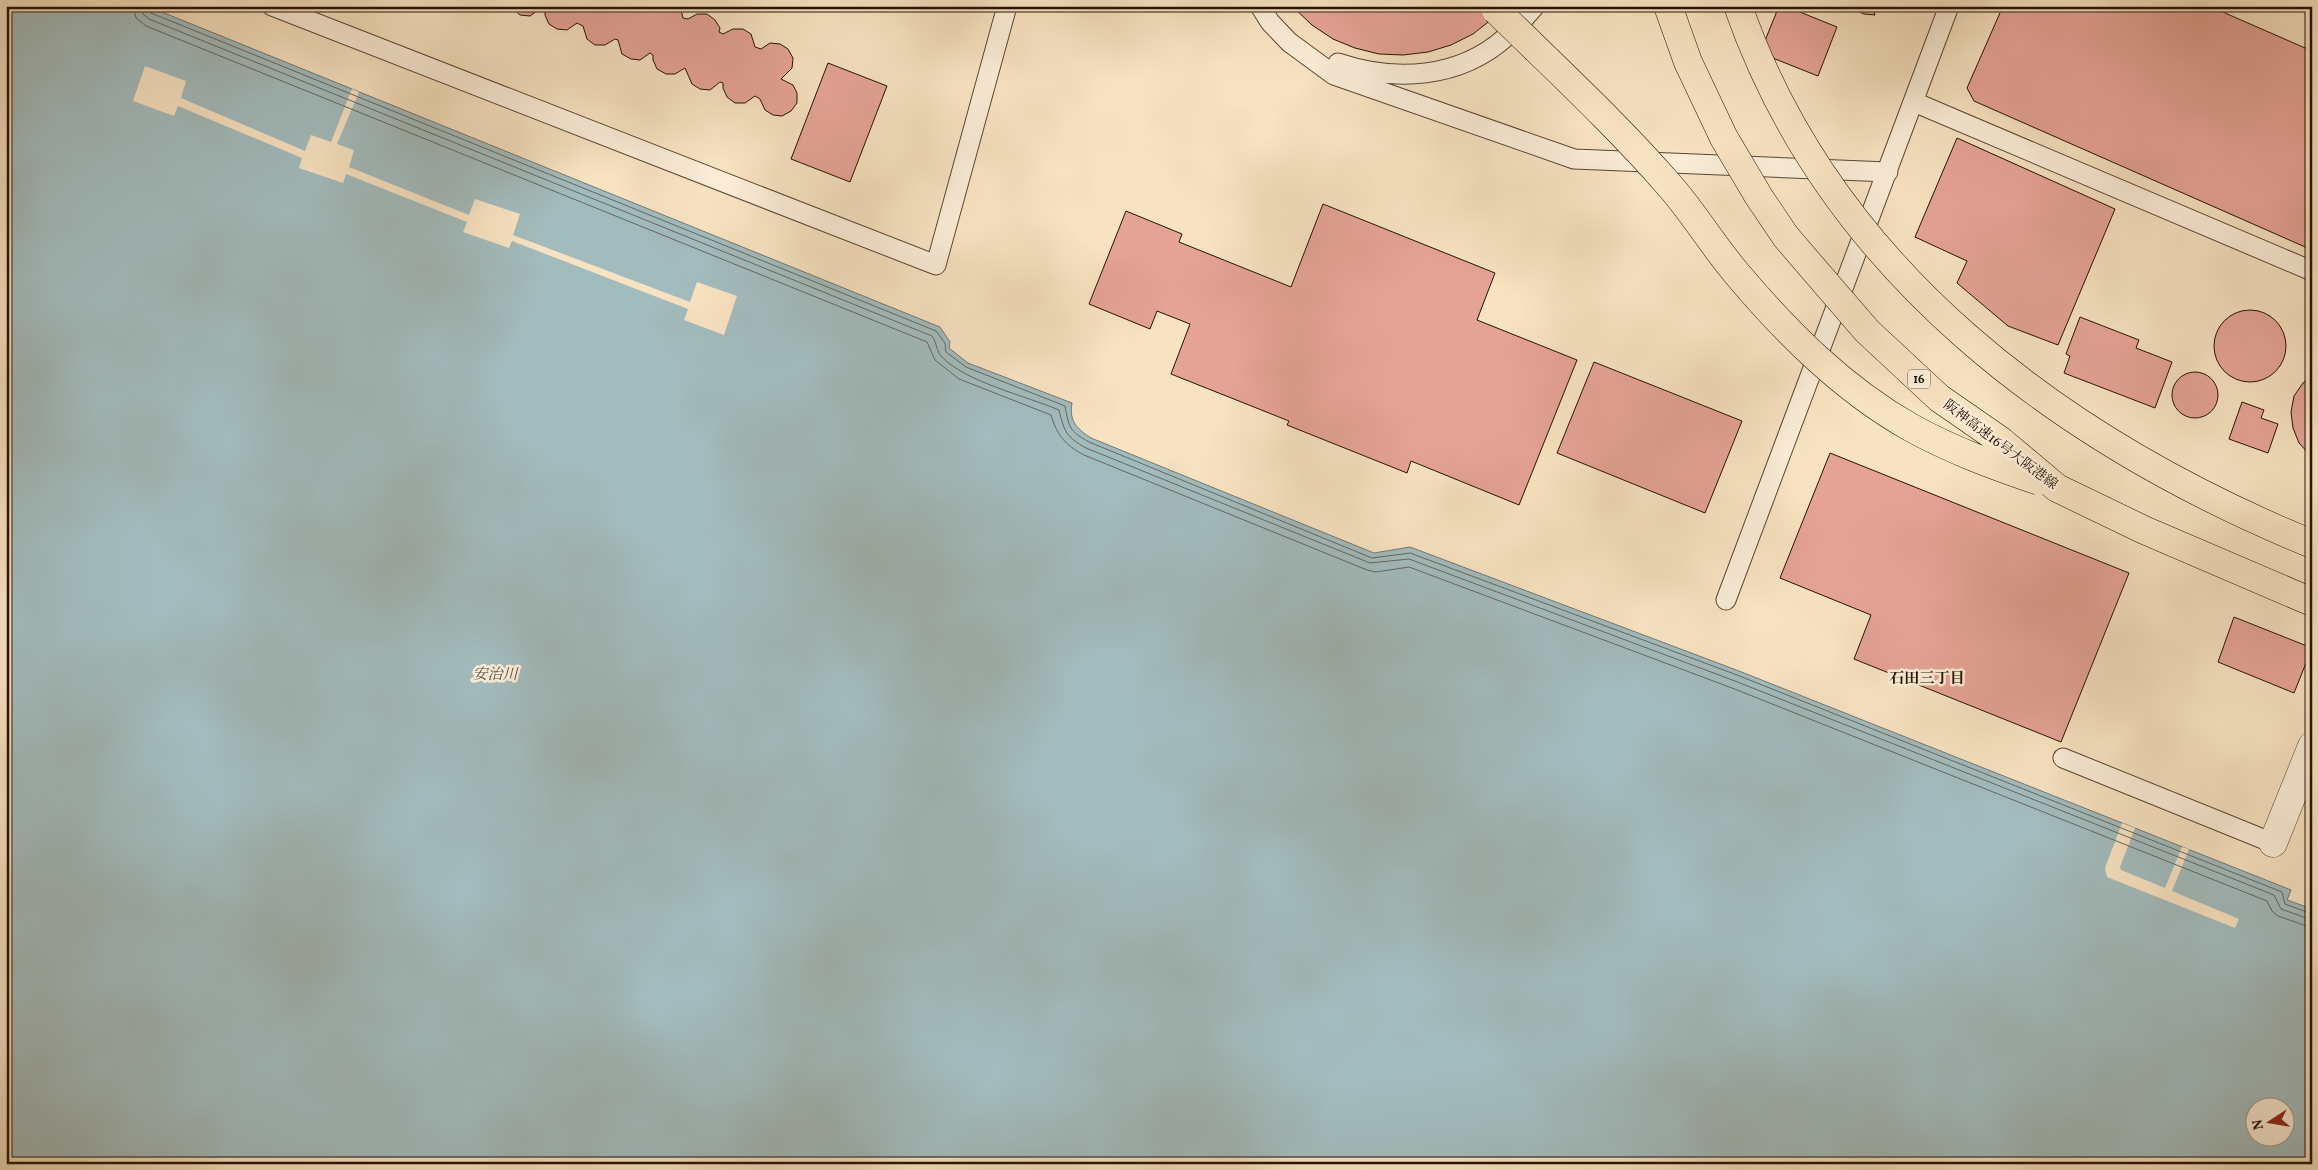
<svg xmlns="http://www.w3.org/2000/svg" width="2318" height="1170" viewBox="0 0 2318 1170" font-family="Vollkorn,'Noto Serif JP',serif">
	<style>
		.water { fill: #a2bbbd; stroke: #707773; fill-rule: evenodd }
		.pier { fill: #f7e2c1 }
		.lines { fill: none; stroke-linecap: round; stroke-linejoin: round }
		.shore { stroke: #646660; stroke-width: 1 }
		.building { fill: #e5a396; stroke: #251203 }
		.service-casing { stroke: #5a4632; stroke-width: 21 }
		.minor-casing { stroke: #5a4632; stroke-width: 29 }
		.service { stroke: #faecd7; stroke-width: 19 }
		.minor { stroke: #faecd7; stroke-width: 28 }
		.motorway-bridge-casing { stroke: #251203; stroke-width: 29; stroke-linecap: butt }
		.motorway-bridge { stroke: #f7e2c1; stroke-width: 28 }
		.labels { text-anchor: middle; stroke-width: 5; stroke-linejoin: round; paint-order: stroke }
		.shield { fill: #faecd7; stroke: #655343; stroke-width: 1 }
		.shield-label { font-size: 12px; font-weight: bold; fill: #251203 }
		.street-label { font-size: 14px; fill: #251203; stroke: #faecd7 }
		.water-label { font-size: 15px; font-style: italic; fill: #514d44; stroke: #faecd7 }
		.neighbourhood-label { font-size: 15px; font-weight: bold; fill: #251203; stroke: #faecd7 }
	</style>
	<rect width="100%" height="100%" fill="#f7e2c1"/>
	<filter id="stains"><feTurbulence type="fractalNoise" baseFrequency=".004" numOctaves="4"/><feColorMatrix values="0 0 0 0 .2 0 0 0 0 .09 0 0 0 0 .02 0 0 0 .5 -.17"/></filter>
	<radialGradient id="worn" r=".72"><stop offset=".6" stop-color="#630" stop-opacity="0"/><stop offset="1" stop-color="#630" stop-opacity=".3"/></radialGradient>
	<path class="water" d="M6 6H147L940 327 950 342 949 348 968 363 1072 403C1069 421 1076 428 1091 438L1374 553 1410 547 1739 671 2291 890 2287 900 2312 909V1164H6ZM2256 1108H2286V1138H2256Z"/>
	<path class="pier" d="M145 66 186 81 181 98 305 151 311 135 331 142 352 89 359 92 337 144 354 150 349 167 469 215 475 199 520 214 513 235 690 302 697 282 737 296 724 335 684 320 688 309 512 241 509 248 463 232 467 222 346 174 343 183 299 168 302 158 178 106 174 116 133 101Z
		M2122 823 2135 828 2120 867 2121 870 2165 888 2182 847 2189 849 2172 891 2239 919 2235 928 2107 877 2105 868Z"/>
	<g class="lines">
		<path class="shore" d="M133 6 136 18 146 26 927 342 935 360 959 379 1051 415C1057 435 1065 445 1084 455L1367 570 1376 572 1409 567 1732 688 2267 901 2272 911 2278 916 2312 928
			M141 6 143 14 149 19 932 336C937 343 936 351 942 357 966 382 1026 396 1059 410 1064 431 1066 437 1086 448L1370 563 1409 559 1735 681 2274 895 2281 909 2312 920
			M147 6 151 13 936 331 945 343 946 352 966 367 1065 406C1069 427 1069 431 1089 442L1372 558 1410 553 1737 675 2282 892 2285 904 2312 914"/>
	</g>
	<path class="building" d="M510 6H680L683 18 688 19 697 14H707L715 20 720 28 719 32 723 34 733 29H743L751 34 755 47 761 49 770 43 780 44 788 49 793 58 792 68 781 79 793 85 797 93V103L791 111 782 116 773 115 765 110 760 99 755 96 745 103H735L727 97 723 88V83L720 82 710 90 700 89 692 84 685 68 675 74H666L657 69 653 60V55L650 53 640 60 631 59 622 54 618 40 615 39 605 45H595L587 39 583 26 577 23 567 30 557 29 549 24 545 15V10L541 8 530 16 520 15Z
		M1292 6H1504L1492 19 1473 34 1451 45 1428 52 1403 55 1379 54 1355 48 1333 39 1312 25Z
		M1779 6H1785L1837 27 1818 76 1760 53Z
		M1845 6H1882L1880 10 1873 9 1875 15 1864 14Z
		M2003 6H2209L2312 51V250L1974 101 1967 88Z
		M828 63 887 86 850 182 791 159Z
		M1957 138 2115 209 2058 345 2008 326 1957 283 1967 261 1915 237Z
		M1323 204 1495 273 1477 320 1577 360 1519 505 1411 461 1407 473 1287 425 1289 421 1171 374 1190 324 1157 311 1150 329 1089 304 1126 211 1182 234 1179 242 1291 287Z
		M2214 346a36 36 0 1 1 72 0a36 36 0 1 1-72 0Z
		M2080 317 2139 340 2136 348 2172 362 2155 408 2064 373 2070 356 2066 354Z
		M1594 362 1742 421 1705 513 1557 453Z
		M2172 395a23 23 0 1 1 46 0a23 23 0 1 1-46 0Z
		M2312 375V457L2299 443 2293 428 2291 412 2294 396 2303 383Z
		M2242 402 2264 410 2261 418 2278 424 2268 453 2229 439Z
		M1830 453 2129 573 2061 742 1854 659 1871 615 1780 578Z
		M2234 617 2312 648 2294 693 2218 662Z"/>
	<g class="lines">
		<defs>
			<path id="service" d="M272 6 936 265 1007 6
				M1260 6 1270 22 1289 42 1334 75 1574 159 1888 172
				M1338 63C1395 82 1459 79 1506 37 1516 28 1526 16 1535 6
				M1914 102 2312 271
				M1726 600 1949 6
				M2063 758 2273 843"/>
			<path id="minor" d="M2273 843 2312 746"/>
		</defs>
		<use href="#service" class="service-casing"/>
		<use href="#minor" class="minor-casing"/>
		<use href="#service" class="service"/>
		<use href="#minor" class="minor"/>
		<defs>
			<path id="motorway-bridge" d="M1668 6 1688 62 1724 138 1759 197 1786 237 1867 331 1939 398 2001 441 2057 488 2144 530 2312 602
				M1738 6C1830 271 2061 441 2312 544
				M1496 10C1554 67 1615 123 1669 185 1694 213 1713 246 1738 275 1787 333 1843 389 1910 427 1951 450 1995 466 2039 481"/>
		</defs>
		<use href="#motorway-bridge" class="motorway-bridge-casing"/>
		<use href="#motorway-bridge" class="motorway-bridge"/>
	</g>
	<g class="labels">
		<rect class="shield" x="1908" y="369.5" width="22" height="19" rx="4"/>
		<g class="shield-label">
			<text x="1919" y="383">16</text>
		</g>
		<g class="street-label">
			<text transform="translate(2001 444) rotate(37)" y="5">阪神高速16号大阪港線</text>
		</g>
		<g class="water-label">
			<text x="495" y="679">安治川</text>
		</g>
		<g class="neighbourhood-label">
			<text x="1927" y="683">石田三丁目</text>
		</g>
	</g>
	<rect width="2318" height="1170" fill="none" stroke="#f7e2c1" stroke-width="25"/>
	<rect x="8" y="8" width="2303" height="1155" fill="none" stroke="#251203" stroke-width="2.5"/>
	<rect x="12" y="12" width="2293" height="1145" fill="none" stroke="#251203"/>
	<g transform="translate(2270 1122) rotate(258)"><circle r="24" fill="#faecd7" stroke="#a59582"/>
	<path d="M0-4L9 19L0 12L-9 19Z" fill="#8f2418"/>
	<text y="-8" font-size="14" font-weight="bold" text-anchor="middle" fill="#251203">N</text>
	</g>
	<rect width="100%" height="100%" filter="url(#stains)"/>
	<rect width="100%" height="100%" fill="url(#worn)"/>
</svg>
